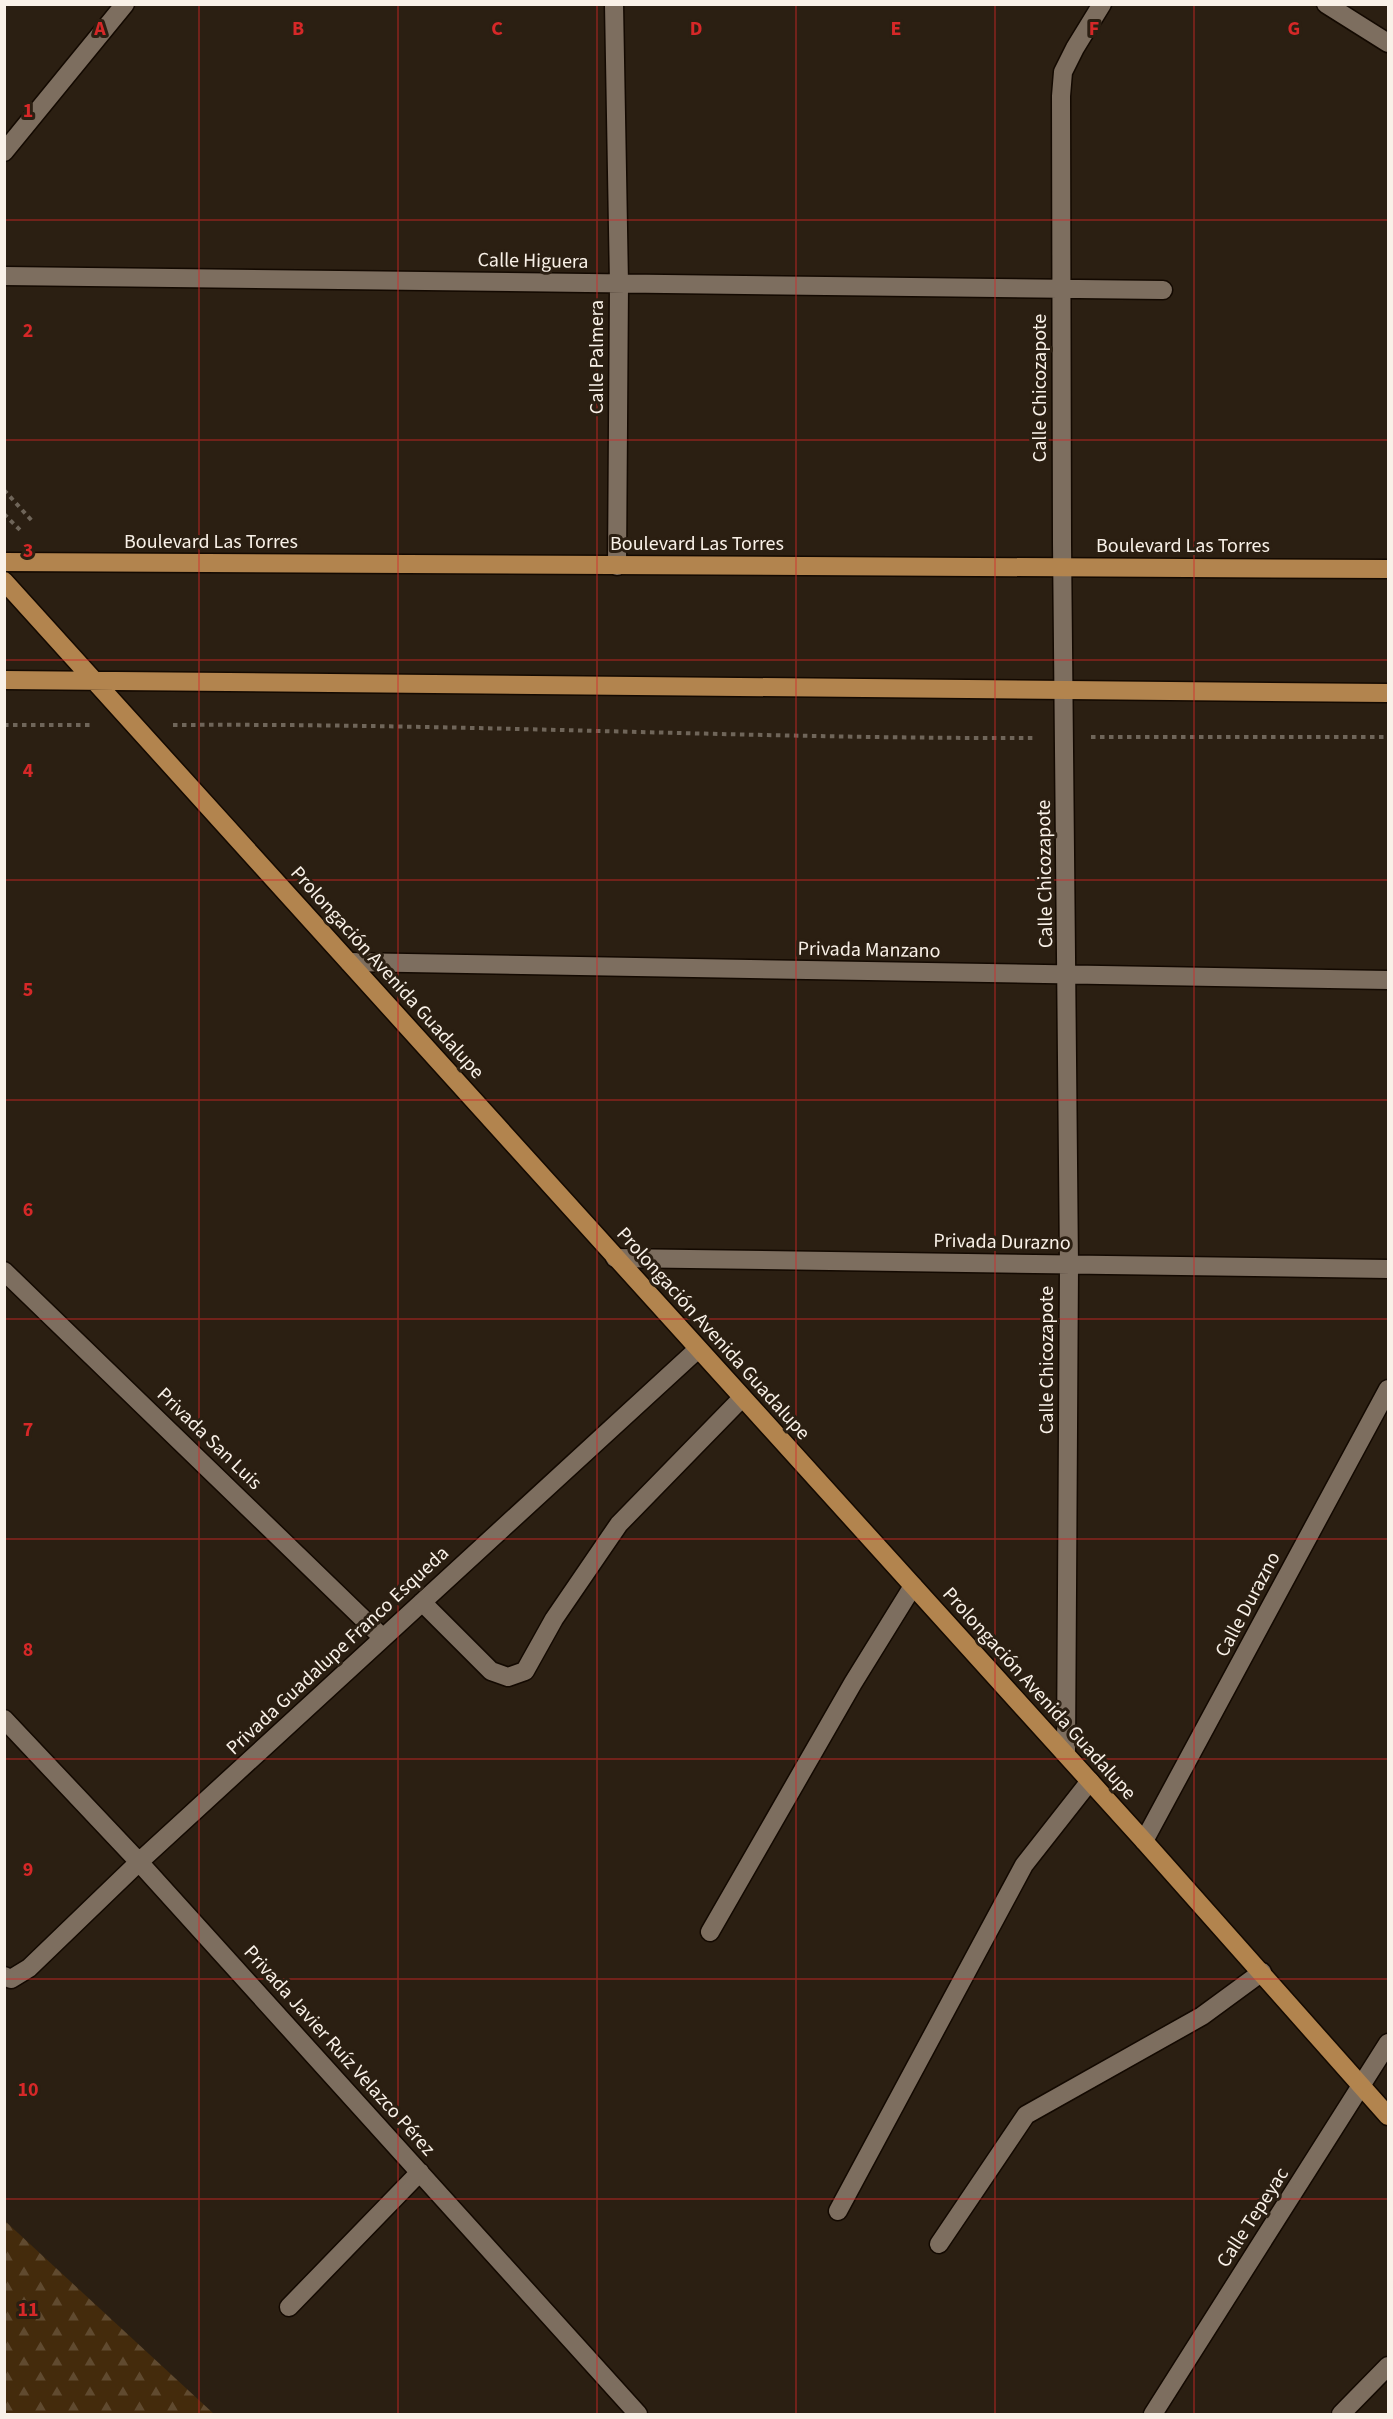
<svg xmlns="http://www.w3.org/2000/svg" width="1393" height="2419" viewBox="0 0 1393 2419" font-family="'Source Sans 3',sans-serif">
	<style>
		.forest { fill: url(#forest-firs) }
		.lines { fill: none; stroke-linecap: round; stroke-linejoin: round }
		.minor-casing { stroke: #130901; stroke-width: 21 }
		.major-casing { stroke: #130901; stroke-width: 21 }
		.path { stroke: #6f6559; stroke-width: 4; stroke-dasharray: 4.5 4.5; stroke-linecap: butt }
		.minor { stroke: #7d6e5f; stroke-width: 18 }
		.major { stroke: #b2844e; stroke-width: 18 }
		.grid { fill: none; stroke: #d62828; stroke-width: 1.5; stroke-opacity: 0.55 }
		.labels { text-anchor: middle; stroke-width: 6; stroke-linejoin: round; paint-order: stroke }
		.street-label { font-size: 20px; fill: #f9f1e8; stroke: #2b1f12 }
		.grid-label { font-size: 20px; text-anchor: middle; font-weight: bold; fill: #d62828; stroke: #2b1f12; stroke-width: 6; stroke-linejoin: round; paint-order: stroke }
	</style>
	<defs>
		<pattern id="forest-firs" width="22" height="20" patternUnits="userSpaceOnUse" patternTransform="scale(1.5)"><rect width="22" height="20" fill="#442b0c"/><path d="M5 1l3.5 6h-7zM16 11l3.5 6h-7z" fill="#604a2f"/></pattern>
	</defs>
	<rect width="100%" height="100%" fill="#2b1f12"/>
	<path class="forest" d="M4 2221H5L214 2414H5Z"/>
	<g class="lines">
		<defs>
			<path id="minor" d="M614 4 619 284 617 566
				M1326 4 1388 43
				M4 152 125 4
				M4 276 1163 290
				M349 962 1388 980
				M615 1258 1388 1269
				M4 1271 383 1638
				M422 1602 491 1671 508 1677 525 1671 554 1619 619 1524 742 1398
				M4 1719 139 1862 638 2414
				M1066 1754 1069 1265 1062 543 1061 96 1063 72 1075 48 1102 4
				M1144 1841 1388 1389
				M710 1932 853 1683 913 1586
				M4 1976 11 1979 29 1968 139 1862 698 1349
				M838 2211 1024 1865 1090 1781
				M939 2244 1026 2115 1202 2016 1262 1972
				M289 2307 420 2172
				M1153 2414 1388 2043
				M1341 2414 1388 2366"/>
			<path id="major" d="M4 562 1388 569
				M4 581 1144 1841 1388 2116
				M4 680 1388 693"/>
		</defs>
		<use href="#minor" class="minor-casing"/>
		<use href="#major" class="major-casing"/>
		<path class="path" d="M4 490 33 522
			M4 514 22 532
			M4 725H94
			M173 725C461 723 748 739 1036 738
			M1091 737H1388"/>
		<use href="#minor" class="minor"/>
		<use href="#major" class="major"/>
	</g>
	<path class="grid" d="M199 4V2414M398 4V2414M597 4V2414M796 4V2414M995 4V2414M1194 4V2414M4 220H1388M4 440H1388M4 660H1388M4 880H1388M4 1100H1388M4 1319H1388M4 1539H1388M4 1759H1388M4 1979H1388M4 2199H1388"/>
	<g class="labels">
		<g class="street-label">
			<text transform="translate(533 260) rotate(1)" y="7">Calle Higuera</text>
			<text transform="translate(596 357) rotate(-90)" y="7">Calle Palmera</text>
			<text transform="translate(1039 388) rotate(-90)" y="7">Calle Chicozapote</text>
			<text x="211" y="548">Boulevard Las Torres</text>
			<text x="697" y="550">Boulevard Las Torres</text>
			<text x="1183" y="552">Boulevard Las Torres</text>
			<text transform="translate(1044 874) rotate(-91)" y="7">Calle Chicozapote</text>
			<text transform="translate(869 949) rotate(1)" y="7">Privada Manzano</text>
			<text transform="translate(388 972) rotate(48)" y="7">Prolongación Avenida Guadalupe</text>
			<text transform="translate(1002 1241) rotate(1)" y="7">Privada Durazno</text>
			<text transform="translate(714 1333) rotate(48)" y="7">Prolongación Avenida Guadalupe</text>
			<text transform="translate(1046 1360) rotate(-90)" y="7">Calle Chicozapote</text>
			<text transform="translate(210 1438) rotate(44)" y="7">Privada San Luis</text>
			<text transform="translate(1247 1604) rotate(-62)" y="7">Calle Durazno</text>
			<text transform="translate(337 1650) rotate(-43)" y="7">Privada Guadalupe Franco Esqueda</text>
			<text transform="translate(1040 1693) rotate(48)" y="7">Prolongación Avenida Guadalupe</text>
			<text transform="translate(340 2050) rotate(48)" y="7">Privada Javier Ruíz Velazco Pérez</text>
			<text transform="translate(1252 2217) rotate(-57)" y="7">Calle Tepeyac</text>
		</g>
	</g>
	<g class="grid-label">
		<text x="100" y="35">A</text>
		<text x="298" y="35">B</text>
		<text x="497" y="35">C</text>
		<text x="696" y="35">D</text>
		<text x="896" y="35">E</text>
		<text x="1094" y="35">F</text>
		<text x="1294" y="35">G</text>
		<text x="28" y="117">1</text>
		<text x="28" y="337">2</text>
		<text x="28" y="557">3</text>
		<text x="28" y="777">4</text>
		<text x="28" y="996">5</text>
		<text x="28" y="1216">6</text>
		<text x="28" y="1436">7</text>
		<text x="28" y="1656">8</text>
		<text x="28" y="1876">9</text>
		<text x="28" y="2096">10</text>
		<text x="28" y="2316">11</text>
	</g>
	<rect width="1393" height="2419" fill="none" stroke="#f9f1e8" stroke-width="12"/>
</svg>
